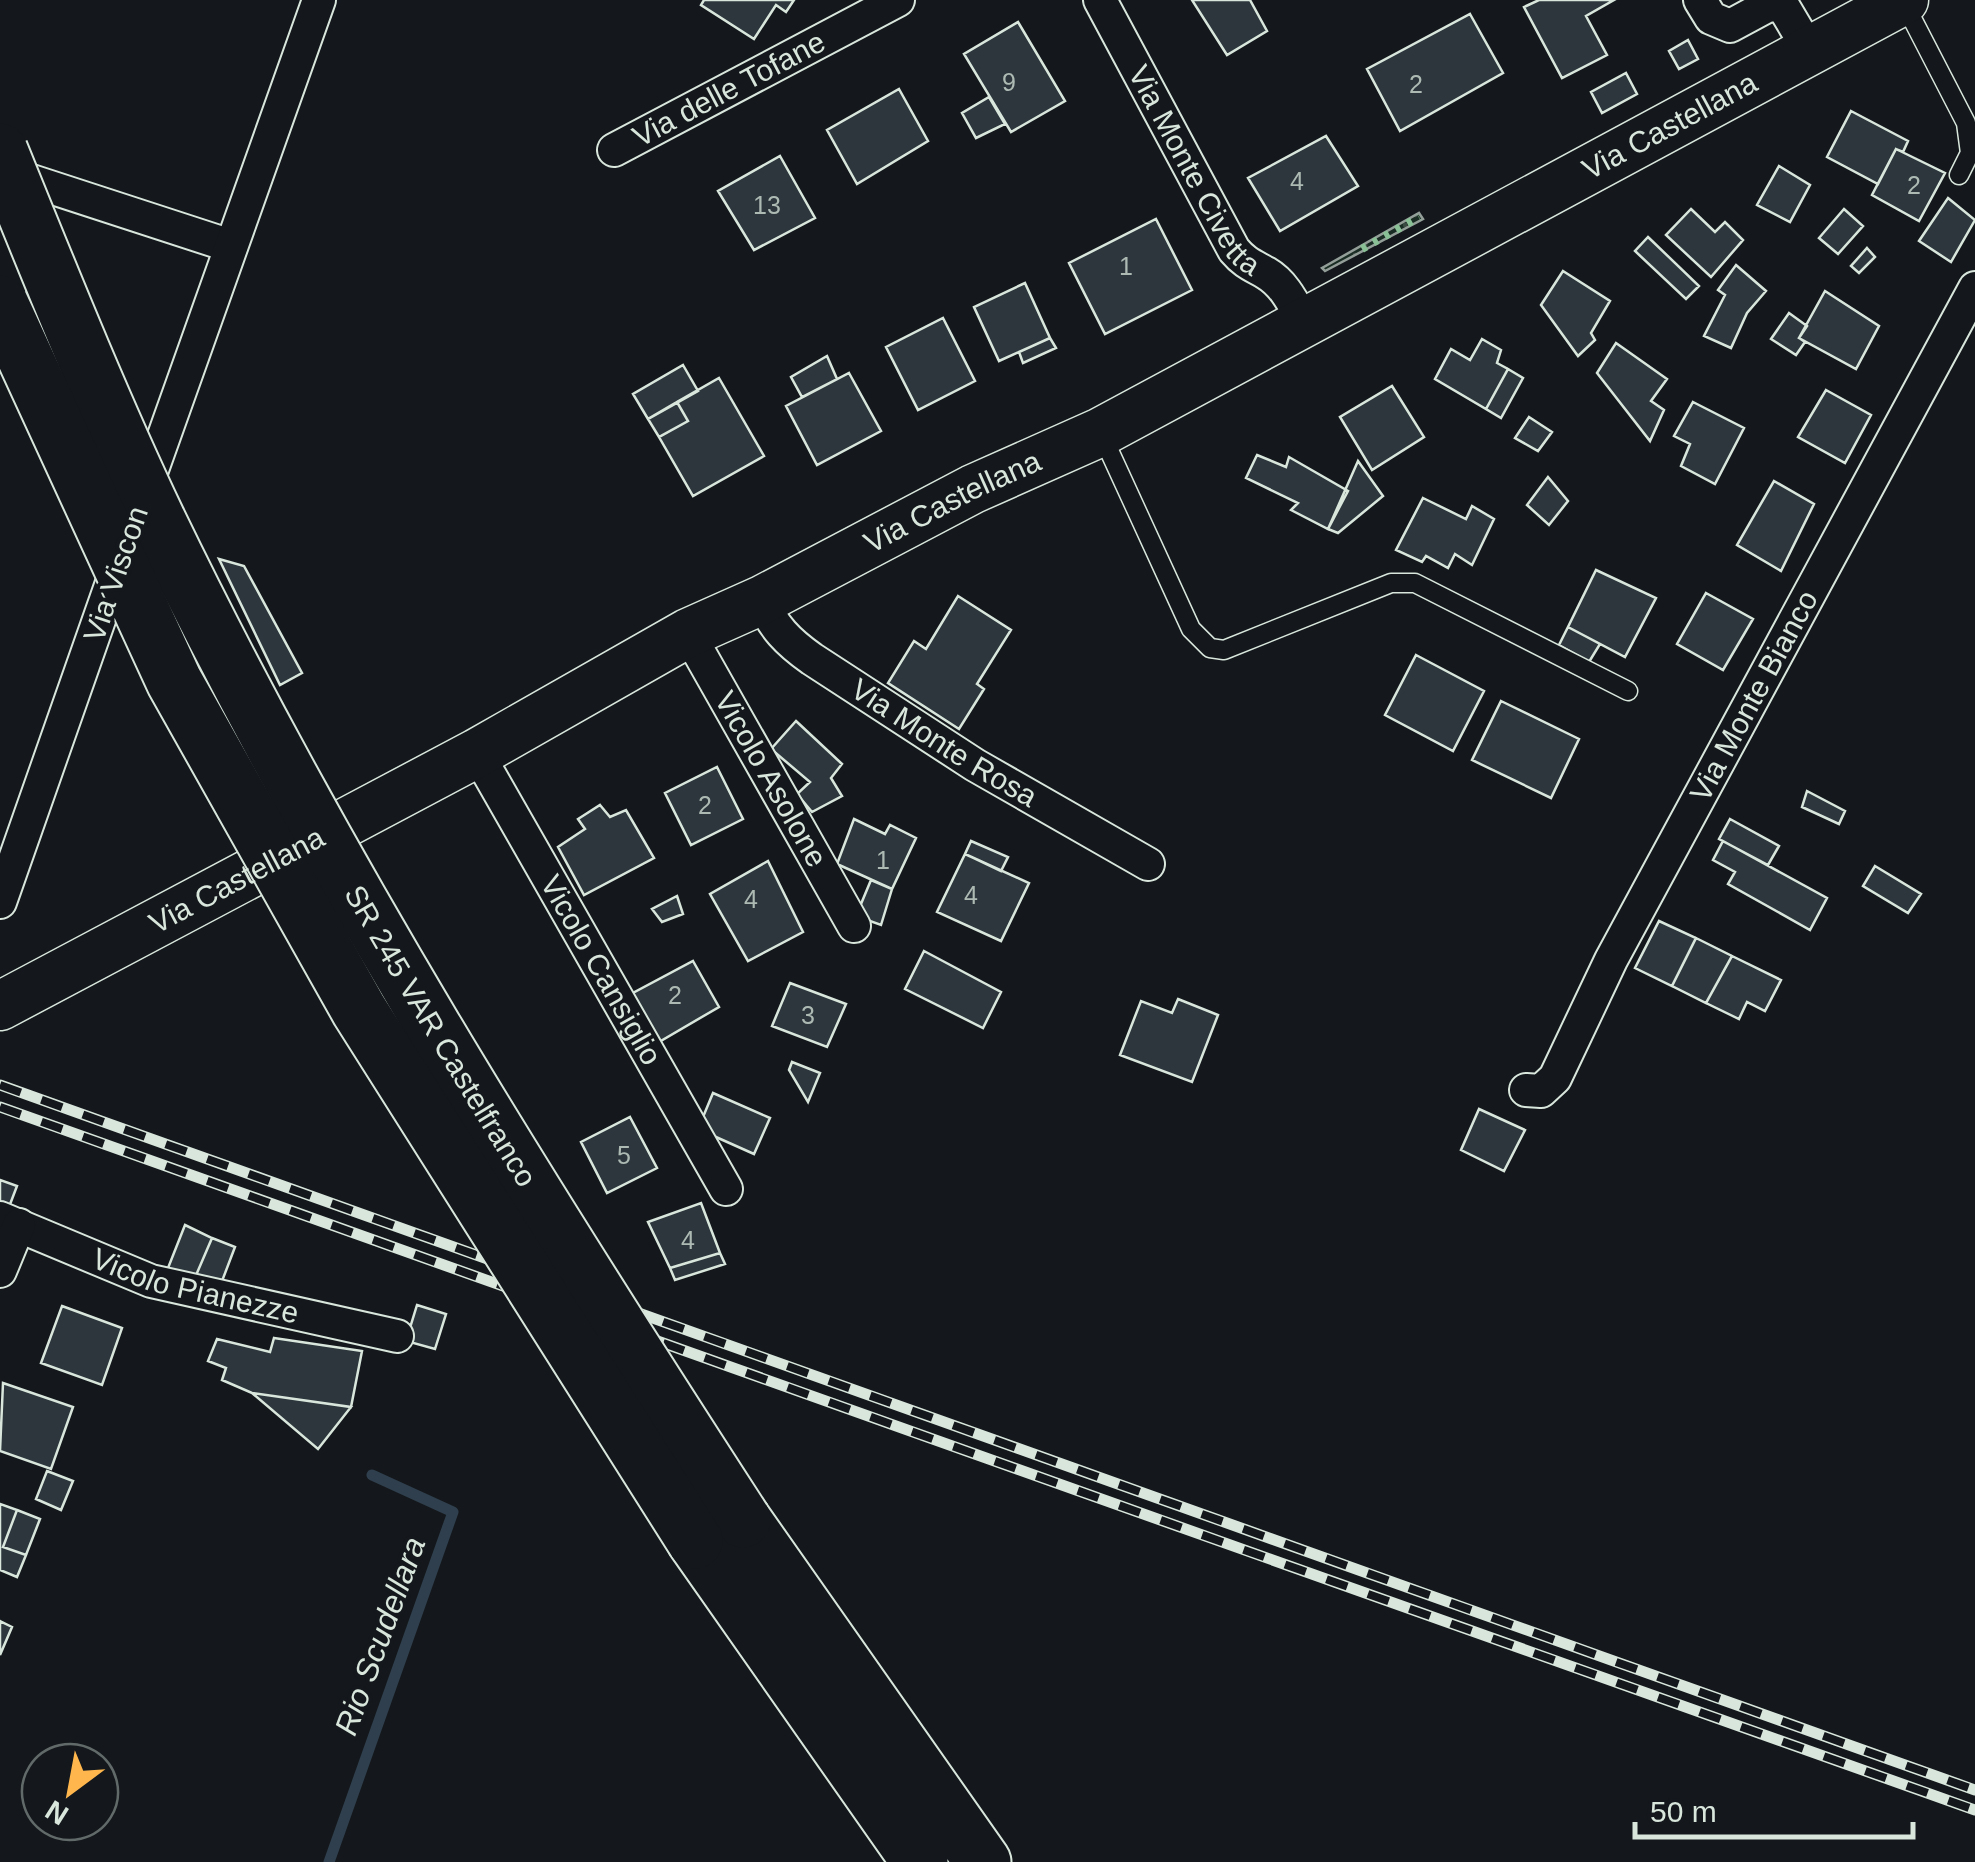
<svg xmlns="http://www.w3.org/2000/svg" width="1975" height="1862" viewBox="0 0 1975 1862" font-family="Arial,sans-serif">
	<style>
		.green { fill: url(#green-dots); stroke: #939e99; stroke-width: 2.5 }
		.lines { fill: none; stroke-linecap: round; stroke-linejoin: round }
		.stream { stroke: #2f3f4d; stroke-width: 11 }
		.building { fill: #2c363c; stroke: #d8e6dc; stroke-width: 2.5 }
		.lane-casing { stroke: #d8e6dc; stroke-width: 21 }
		.street-casing { stroke: #d8e6dc; stroke-width: 36 }
		.secondary-casing { stroke: #d8e6dc; stroke-width: 51 }
		.highway-casing { stroke: #d8e6dc; stroke-width: 59 }
		.lane { stroke: #14181c; stroke-width: 18 }
		.street { stroke: #14181c; stroke-width: 32 }
		.secondary { stroke: #14181c; stroke-width: 48 }
		.highway { stroke: #14181c; stroke-width: 55 }
		.rail-casing { stroke: #d8e6dc; stroke-width: 11 }
		.rail { stroke: #14181c; stroke-width: 8; stroke-dasharray: 22; stroke-linecap: butt }
		.highway-bridge-casing { stroke: #d8e6dc; stroke-width: 59; stroke-linecap: butt }
		.highway-bridge { stroke: #14181c; stroke-width: 55 }
		.hedge { stroke: #8ac095; stroke-width: 8; stroke-dasharray: 5 8; stroke-linecap: butt }
		.labels { text-anchor: middle; stroke-width: 8; stroke-linejoin: round; paint-order: stroke }
		.number-label { font-size: 25px; fill: #adbab4 }
		.street-label { font-size: 30px; fill: #d8e6dc; stroke: #14181c }
		.water-label { font-size: 32px; font-style: italic; fill: #d8e6dc; stroke: #14181c }
	</style>
	<defs>
		<pattern id="green-dots" width="8" height="8" patternUnits="userSpaceOnUse" patternTransform="scale(2.5)"><rect width="8" height="8" fill="#1a2d24"/><path d="M2 2h.1M6 6h.1" fill="none" stroke="#3b4b43" stroke-width="1.8" stroke-linecap="round"/></pattern>
	</defs>
	<rect width="100%" height="100%" fill="#14181c"/>
	<path class="green" d="M1419 213 1423 219 1325 271 1322 268Z"/>
	<g class="lines">
		<path class="stream" d="M329 1862 453 1512 372 1475"/>
	</g>
	<path class="building" d="M704 0H794L786 12 776 5 754 39 701 5Z
		M1192 0H1250L1267 31 1227 55Z
		M1539 0H1614L1586 16 1607 55 1562 78 1524 7Z
		M1470 14 1503 73 1400 131 1367 69Z
		M1018 22 1065 101 1011 132 964 54Z
		M1688 40 1698 59 1679 69 1669 51Z
		M1626 73 1637 94 1602 113 1591 92Z
		M899 89 928 141 857 184 827 130Z
		M989 97 1005 124 976 138 962 113Z
		M1851 111 1908 141 1903 152 1896 149 1878 184 1827 157Z
		M1326 136 1358 186 1280 231 1248 178Z
		M1896 149 1945 173 1919 221 1872 195Z
		M780 156 815 218 754 250 718 191Z
		M1779 166 1810 185 1790 222 1757 205Z
		M1948 198 1975 220 1951 262 1919 241Z
		M1691 209 1715 232 1725 222 1743 240 1711 277 1666 235Z
		M1844 209 1863 226 1838 254 1819 238Z
		M1156 219 1192 290 1105 334 1069 263Z
		M1648 237 1699 286 1686 299 1635 251Z
		M1867 248 1875 257 1859 273 1851 266Z
		M1736 265 1766 291 1747 313 1731 348 1704 336 1725 295 1718 290Z
		M1563 271 1610 301 1591 333 1595 340 1578 356 1541 305Z
		M1025 283 1050 338 999 361 974 307Z
		M1825 291 1879 326 1856 369 1799 338Z
		M1789 313 1807 326 1799 338 1805 342 1796 355 1771 339Z
		M943 318 975 381 918 410 886 347Z
		M1050 338 1056 348 1023 363 1019 352Z
		M1482 339 1501 350 1497 363 1508 369 1486 409 1435 379 1451 349 1470 360Z
		M1616 343 1667 379 1651 401 1664 410 1650 441 1597 373Z
		M827 356 837 379 802 397 791 377Z
		M683 365 698 391 648 419 633 394Z
		M1508 369 1523 378 1501 418 1486 409Z
		M849 373 881 431 817 465 786 406Z
		M719 378 764 456 693 496 659 437 688 421 677 402Z
		M1392 386 1424 437 1372 470 1340 417Z
		M1826 390 1871 415 1845 463 1798 437Z
		M677 402 688 421 659 437 648 419Z
		M1693 402 1744 428 1715 484 1681 466 1690 444 1674 436Z
		M1529 417 1552 432 1538 451 1515 438Z
		M1257 455 1286 467 1289 457 1348 491 1328 529 1291 510 1298 503 1246 478Z
		M1358 461 1383 496 1338 533 1328 529Z
		M1548 477 1568 501 1549 525 1527 505Z
		M1774 481 1814 504 1781 571 1737 545Z
		M1423 498 1466 519 1472 506 1494 519 1472 565 1455 554 1448 568 1426 556 1422 562 1396 550Z
		M219 559 244 566 302 673 280 685Z
		M1596 570 1656 598 1625 657 1568 627Z
		M1706 593 1753 619 1723 670 1677 644Z
		M958 596 1011 630 977 684 984 689 959 729 888 683 914 641 926 649Z
		M1568 627 1600 644 1589 662 1559 645Z
		M1416 655 1484 691 1453 751 1385 715Z
		M1501 701 1579 739 1551 798 1472 760Z
		M796 721 842 764 831 778 842 796 812 812 797 794 810 782 771 749Z
		M717 767 743 819 691 845 665 793Z
		M1807 791 1845 811 1839 824 1802 807Z
		M600 805 610 817 626 810 654 858 584 895 558 847 585 829 578 819Z
		M854 819 885 834 890 825 916 838 892 889 837 864Z
		M1730 819 1779 846 1768 865 1719 839Z
		M971 841 1008 857 1001 871 965 854Z
		M1723 841 1827 898 1810 930 1728 884 1735 872 1713 860Z
		M965 854 1029 883 1001 941 937 912Z
		M768 861 803 932 748 961 710 894Z
		M1875 866 1921 894 1908 913 1863 886Z
		M871 880 892 889 881 925 856 916Z
		M677 896 683 914 662 922 652 909Z
		M1659 921 1696 938 1672 986 1635 968Z
		M1696 938 1732 956 1706 1003 1672 986Z
		M924 951 1001 992 983 1028 905 989Z
		M1732 956 1781 980 1765 1011 1747 1002 1739 1019 1706 1003Z
		M693 961 719 1007 659 1042 631 994Z
		M790 983 846 1004 827 1047 772 1026Z
		M1178 999 1218 1015 1192 1082 1120 1055 1141 1001 1172 1013Z
		M792 1062 820 1073 808 1102 789 1070Z
		M713 1093 770 1118 754 1154 698 1129Z
		M1479 1109 1525 1130 1504 1171 1461 1150Z
		M630 1117 657 1168 607 1193 581 1142Z
		M0 1180 17 1186 9 1207 0 1203Z
		M701 1203 720 1253 670 1268 648 1222Z
		M185 1225 212 1238 194 1280 168 1268Z
		M212 1238 235 1247 219 1289 194 1280Z
		M720 1253 725 1264 675 1280 670 1268Z
		M417 1305 446 1314 435 1349 406 1341Z
		M62 1306 122 1328 102 1385 41 1363Z
		M274 1338 362 1351 351 1407 252 1393 222 1380 226 1368 208 1361 217 1339 270 1352Z
		M3 1383 73 1407 51 1469 0 1451Z
		M252 1393 351 1407 318 1449Z
		M47 1471 73 1481 61 1510 36 1499Z
		M0 1504 17 1510 3 1547 26 1555 17 1577 0 1570Z
		M17 1510 40 1519 26 1555 3 1547Z
		M0 1621 12 1627 0 1655Z"/>
	<g class="lines">
		<defs>
			<path id="lane" d="M1903 1 1966 123 1970 153 1959 175
				M1101 433 1191 629 1210 648 1224 650 1391 583H1415L1628 691"/>
			<g id="street">
				<path id="s1" d="M1100 0 1234 250C1245 263 1252 265 1266 273 1285 284 1294 305 1305 324"/>
				<path d="M1700 0 1711 18 1730 26 1769 5 1783 6 1809 50"/>
				<path id="s2" d="M614 150 898 0"/>
				<path d="M4 172 231 246"/>
				<path d="M143 495 319 0"/>
				<path id="s3" d="M762 600C773 627 788 642 812 659L975 765 1148 864"/>
				<path id="s4" d="M688 633 854 926"/>
				<path id="s5" d="M477 753 726 1189"/>
				<path d="M0 902 120 560"/>
				<path id="s6" d="M1526 1090 1541 1091 1555 1078 1611 960 1975 288"/>
				<path id="s7" d="M0 1218 151 1281 397 1336"/>
				<path d="M0 1271 19 1225"/>
			</g>
			<g id="secondary">
				<path id="s8" d="M0 1006 477 753 688 633 762 600 973 489 1101 432 1904 0"/>
			</g>
			<path id="highway" d="M743 1520 983 1862
				M695 1541 920 1862"/>
		</defs>
		<use href="#lane" class="lane-casing"/>
		<use href="#street" class="street-casing"/>
		<use href="#secondary" class="secondary-casing"/>
		<use href="#highway" class="highway-casing"/>
		<use href="#lane" class="lane"/>
		<use href="#street" class="street"/>
		<use href="#secondary" class="secondary"/>
		<use href="#highway" class="highway"/>
		<defs>
			<path id="rail" d="M0 1085 1975 1790
				M0 1107 1975 1810"/>
		</defs>
		<use href="#rail" class="rail-casing"/>
		<use href="#rail" class="rail"/>
		<defs>
			<g id="highway-bridge">
				<path id="s9" d="M0 151C50 274 100 399 157 519 325 867 533 1196 743 1520"/>
				<path d="M0 303 174 681 359 1010 695 1541"/>
			</g>
		</defs>
		<use href="#highway-bridge" class="highway-bridge-casing"/>
		<use href="#highway-bridge" class="highway-bridge"/>
		<path class="hedge" d="M1362 249 1419 217"/>
	</g>
	<g class="labels">
		<g class="number-label">
			<text x="1009" y="91">9</text>
			<text x="1416" y="93">2</text>
			<text x="1297" y="190">4</text>
			<text x="1914" y="194">2</text>
			<text x="767" y="214">13</text>
			<text x="1126" y="275">1</text>
			<text x="705" y="814">2</text>
			<text x="883" y="869">1</text>
			<text x="971" y="904">4</text>
			<text x="751" y="908">4</text>
			<text x="675" y="1004">2</text>
			<text x="808" y="1024">3</text>
			<text x="624" y="1164">5</text>
			<text x="688" y="1249">4</text>
		</g>
		<g class="street-label">
			<text dy="10" stroke="none"><textPath href="#s2" startOffset="130">Via delle Tofane</textPath></text>
			<text dy="10" stroke="none"><textPath href="#s8" startOffset="1888">Via Castellana</textPath></text>
			<text dy="10" stroke="none"><textPath href="#s1" startOffset="195">Via Monte Civetta</textPath></text>
			<text dy="10" stroke="none"><textPath href="#s8" startOffset="1078">Via Castellana</textPath></text>
			<text transform="translate(116 574) rotate(-71)" y="10">Via Viscon</text>
			<text dy="10" stroke="none"><textPath href="#s6" startOffset="465">Via Monte Bianco</textPath></text>
			<text dy="10" stroke="none"><textPath href="#s3" startOffset="235">Via Monte Rosa</textPath></text>
			<text dy="10" stroke="none"><textPath href="#s4" startOffset="168">Vicolo Asolone</textPath></text>
			<text dy="10" stroke="none"><textPath href="#s8" startOffset="268">Via Castellana</textPath></text>
			<text dy="10" stroke="none"><textPath href="#s5" startOffset="250">Vicolo Cansiglio</textPath></text>
			<text dy="10" stroke="none"><textPath href="#s9" startOffset="990">SR 245 VAR Castelfranco</textPath></text>
			<text dy="10" stroke="none"><textPath href="#s7" startOffset="208">Vicolo Pianezze</textPath></text>
		</g>
		<g class="water-label">
			<text transform="translate(380 1636) rotate(-70)" y="11">Rio Scudellara</text>
		</g>
	</g>
	<g transform="translate(70 1792) rotate(212)"><circle r="48" fill="#14181c" stroke="#626a69" stroke-width="2.5"/>
	<path d="M0-8L18 38L0 25L-18 38Z" fill="#ffb74d"/>
	<text y="-15" font-size="28" font-weight="bold" text-anchor="middle" fill="#d8e6dc">N</text>
	</g>
	<path d="M1635 1822v15h278v-15" fill="none" stroke="#d8e6dc" stroke-width="5"/>
	<text x="1650" y="1822" font-size="30" fill="#d8e6dc" stroke="#14181c" stroke-width="8" paint-order="stroke">50 m</text>
</svg>
